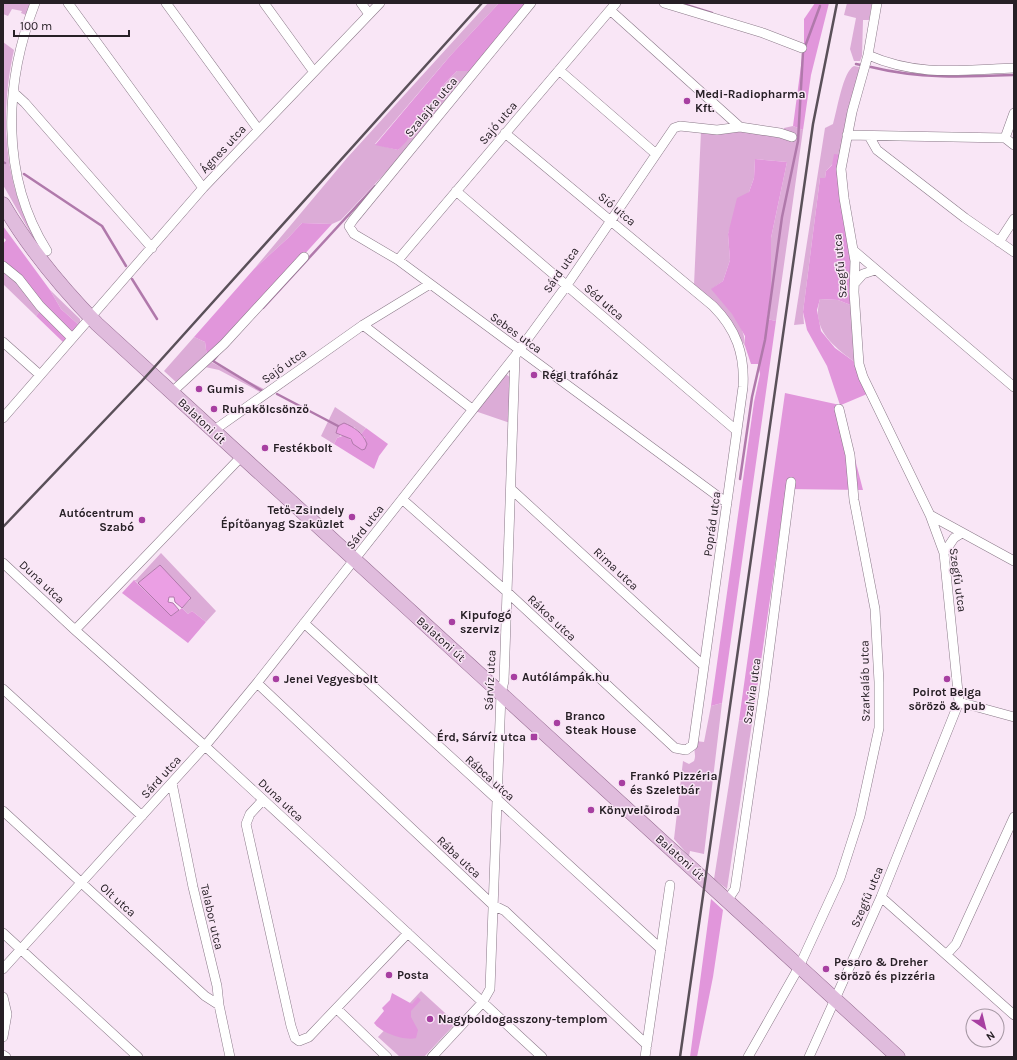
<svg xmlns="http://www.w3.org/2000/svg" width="1017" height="1060" viewBox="0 0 1017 1060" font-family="Karla,sans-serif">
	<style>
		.green { fill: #dcacd7 }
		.forest { fill: #e196db }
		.water { fill: #eb9fe4; stroke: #b079ab }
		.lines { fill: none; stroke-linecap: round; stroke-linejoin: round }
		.stream { stroke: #b079ab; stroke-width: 2.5 }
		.street-casing { stroke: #8a7988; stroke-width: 10 }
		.primary-casing { stroke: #92698e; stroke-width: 15 }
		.street { stroke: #fff; stroke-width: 9 }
		.primary { stroke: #e0bcdd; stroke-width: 14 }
		.rail { stroke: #5a5059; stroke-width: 2.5 }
		.poi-dot { fill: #a73fa1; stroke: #f9e6f6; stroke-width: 1.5 }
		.labels { text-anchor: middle; stroke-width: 3; stroke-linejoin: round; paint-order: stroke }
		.poi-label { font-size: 12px; font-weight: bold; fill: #272026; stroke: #f9e6f6; text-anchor: start }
		.street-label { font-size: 12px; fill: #272026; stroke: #f9e6f6 }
	</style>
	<rect width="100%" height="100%" fill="#f9e6f6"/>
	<path class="green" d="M3 3H31L26 15 21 13 22 11 12 9 8 16 3 14Z
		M488 3H499L450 56 375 144 398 150 445 83 457 71H470L407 150 341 220 332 224 302 223 288 238 254 269 347 158Z
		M847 3H872L869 20H863L862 56 860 61H854L850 49 856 18 844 15Z
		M3 42 14 50C0 112 3 181 35 238L34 239 3 185Z
		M854 66 859 67 860 73 841 155 826 171 825 178H820L803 312 804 324 794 325 825 128 833 124C837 111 843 71 854 66Z
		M793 126 803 130 776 321 767 319 771 294V238L787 162 755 159 754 178 749 192 733 220 728 234 730 260 723 281 712 289C725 305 746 324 745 346L734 328 694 285 701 131 741 129 781 134 784 128Z
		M3 264 44 306 36 316 3 284Z
		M50 290 80 319V326L61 309Z
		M820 299 838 300 853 306 856 363C833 346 811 330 820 299Z
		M194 337 205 342 207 357 177 383 164 371Z
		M211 362 264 389 260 392 219 370 205 367Z
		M504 375H507L511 378 510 423 475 411Z
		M335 407 366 428 361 434 354 427 336 433 341 436 337 438 334 444 321 436Z
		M161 553 216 611 206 622 192 611 188 614 182 608 190 600 160 565 138 583 134 580H136Z
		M722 703 704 854 690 851 689 856 674 839 683 761 689 764 694 761C697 753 692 751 696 741L704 742 711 706Z
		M739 720 752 723 727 889 714 879Z
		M421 991 456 1023 424 1057H400L378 1037Z"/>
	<path class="forest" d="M499 3H526L470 71H457L445 83 406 142 398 150 375 145 450 56Z
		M815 3H829L811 75 803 130 793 126 804 43V19Z
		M834 154 841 155 851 261 853 306 838 300 820 299 817 310 821 331 835 348 856 363 867 394 841 405 863 490 786 489 752 723 739 720 785 393 840 405 827 366 807 330 803 312 820 178H825L826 171 832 165Z
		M755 159 787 162 771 238V294L767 319 776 321 722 703 711 706 754 402 760 374 758 364H751L745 346V336L732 314 711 289 723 281 730 260 728 234 737 198 749 192 754 178Z
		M302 223 332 224 249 315 207 357 205 342 194 337 254 269 288 238Z
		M3 226 50 290 61 309 80 326 64 343 36 316 44 306 3 264V244L6 240 3 237Z
		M366 428 388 444 379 456 374 469 334 444 337 438 345 435 362 450 365 438 361 434Z
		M134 580 171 616 182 608 188 614 192 611 206 622 188 643 122 593Z
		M711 899 723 910 713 977 697 1057H690Z
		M392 993 412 1004 418 997 421 1000 411 1011V1017L418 1030 416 1038C405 1041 381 1033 374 1023L384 1011 382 1008 390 1000Z"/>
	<path class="water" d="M344 423C354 427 363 433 367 444L365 449 362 450 353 444 351 439 336 433 338 426Z
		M160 565 191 598 182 608 175 602 174 597H169L168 602 173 603 179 610 171 616 138 583Z"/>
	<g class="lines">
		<path class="stream" d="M680 3 712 13
			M856 64 861 65
			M871 67C919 79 965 77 1014 75
			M3 162 5 163
			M24 174 102 226 126 266
			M132 279 157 319
			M263 308 375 186
			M217 356 213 361 264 392
			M277 394 338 426
			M740 479 752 397 765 340 782 217 798 141 803 52 820 6"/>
		<defs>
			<path id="street" d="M35 3C4 83 0 176 47 251
				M68 3 203 188
				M166 3 258 129
				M264 3 314 72
				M361 3 369 14
				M531 3 353 220 349 226 354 234 398 260 727 503
				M664 3 763 33 802 48
				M610 10 740 127 780 133 792 137
				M868 55C918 77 961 70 1014 68
				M559 70 656 154
				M13 92 25 103 152 248
				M847 135 1005 138
				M869 136 877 150 965 218 1014 252
				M1005 138 1014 113
				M1005 138 1014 145
				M456 191 737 431
				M999 242 1014 219
				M853 250 1014 387
				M398 260 616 3
				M3 266 19 279 40 306 72 338
				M855 283 863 274 875 270
				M363 325 472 409
				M3 342 40 375
				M171 393 224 344 304 257
				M3 418 203 188 380 3
				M213 431 363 325 430 284
				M511 489 704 666
				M402 499 506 591 675 748 686 750 693 745 743 387C745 354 736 329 713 306L505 133
				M930 515 1014 561
				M944 553 954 538 962 533
				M3 563 75 630 205 746 542 1057
				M304 623 661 949
				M75 630 241 457
				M257 683 493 905 505 911 647 1045
				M3 689 142 816
				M959 702 1014 717
				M172 783 193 887 217 986 219 1005 230 1057
				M263 800 250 814 246 824 291 1026 295 1038 299 1041 309 1037 408 933
				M3 811 205 996 219 1005
				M881 897 1014 1015
				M727 901 735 889 764 691 791 482
				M3 933 138 1057
				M947 954 956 944 1014 817
				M3 969 205 746 257 683 515 356 567 285 674 128 680 126 717 130 740 127
				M3 997 7 1014 3 1037
				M337 1009 387 1057
				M3 1055 6 1057
				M432 1057 482 1003 490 989 501 694 504 681 515 356
				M645 1057 670 885
				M748 1057 799 967 840 878 860 816 879 728V682L875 609 854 500 850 455 839 409
				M809 1057 881 897 959 702 944 553 930 515 863 377 859 364 854 292 855 261 844 198 841 169 852 112 868 55 877 3"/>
			<path id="primary" d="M3 204C29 249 61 287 97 324L898 1057"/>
		</defs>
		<use href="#street" class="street-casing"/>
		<use href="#primary" class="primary-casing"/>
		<use href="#street" class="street"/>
		<use href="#primary" class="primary"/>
		<path class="rail" d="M3 527 141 382 482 3
			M680 1057 813 124 837 3"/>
	</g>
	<g class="poi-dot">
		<circle cx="687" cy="101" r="4"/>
		<circle cx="534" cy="375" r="4"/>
		<circle cx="199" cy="389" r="4"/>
		<circle cx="214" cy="409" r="4"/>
		<circle cx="265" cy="448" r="4"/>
		<circle cx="352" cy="517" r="4"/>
		<circle cx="142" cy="520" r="4"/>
		<circle cx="452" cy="622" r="4"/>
		<circle cx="514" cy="677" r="4"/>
		<circle cx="276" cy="679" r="4"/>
		<circle cx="947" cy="679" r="4"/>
		<circle cx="557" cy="723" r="4"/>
		<rect x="530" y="733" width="8" height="8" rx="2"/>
		<circle cx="622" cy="783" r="4"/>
		<circle cx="591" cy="810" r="4"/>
		<circle cx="826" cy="969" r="4"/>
		<circle cx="389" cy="975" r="4"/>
		<circle cx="430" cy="1019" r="4"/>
	</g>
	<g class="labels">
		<g class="poi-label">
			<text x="695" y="98">Medi-Radiopharma<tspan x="695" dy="14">Kft.</tspan></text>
			<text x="542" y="379">Régi trafóház</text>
			<text x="207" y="393">Gumis</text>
			<text x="222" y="413">Ruhakölcsönző</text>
			<text x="273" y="452">Festékbolt</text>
			<text x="344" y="514" text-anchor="end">Tető-Zsindely<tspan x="344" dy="14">Építőanyag Szaküzlet</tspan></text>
			<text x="134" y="517" text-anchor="end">Autócentrum<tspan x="134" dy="14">Szabó</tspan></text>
			<text x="460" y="619">Kipufogó<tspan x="460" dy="14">szerviz</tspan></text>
			<text x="522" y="681">Autólámpák.hu</text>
			<text x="284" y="683">Jenei Vegyesbolt</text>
			<text x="947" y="696" text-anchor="middle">Poirot Belga<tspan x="947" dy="14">söröző &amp; pub</tspan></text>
			<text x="565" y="720">Branco<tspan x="565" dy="14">Steak House</tspan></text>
			<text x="526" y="741" text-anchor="end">Érd, Sárvíz utca</text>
			<text x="630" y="780">Frankó Pizzéria<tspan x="630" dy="14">és Szeletbár</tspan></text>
			<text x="599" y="814">Könyvelőiroda</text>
			<text x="834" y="966">Pesaro &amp; Dreher<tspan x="834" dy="14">söröző és pizzéria</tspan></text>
			<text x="397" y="979">Posta</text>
			<text x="438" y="1023">Nagyboldogasszony-templom</text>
		</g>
		<g class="street-label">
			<text transform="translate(431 107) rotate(-50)" y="4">Szalajka utca</text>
			<text transform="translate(498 123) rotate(-50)" y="4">Sajó utca</text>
			<text transform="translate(223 149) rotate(-47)" y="4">Ágnes utca</text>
			<text transform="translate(617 209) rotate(40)" y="4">Sió utca</text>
			<text transform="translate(840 266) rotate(-95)" y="4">Szegfű utca</text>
			<text transform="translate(561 270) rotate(-55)" y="4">Sárd utca</text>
			<text transform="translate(604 302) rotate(41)" y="4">Séd utca</text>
			<text transform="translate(516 333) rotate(36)" y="4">Sebes utca</text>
			<text transform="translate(284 366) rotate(-35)" y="4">Sajó utca</text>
			<text transform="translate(202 421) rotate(43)" y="4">Balatoni út</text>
			<text transform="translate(712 524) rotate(-82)" y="4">Poprád utca</text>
			<text transform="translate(365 527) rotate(-52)" y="4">Sárd utca</text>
			<text transform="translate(616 569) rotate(43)" y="4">Rima utca</text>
			<text transform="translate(958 580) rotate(82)" y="4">Szegfű utca</text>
			<text transform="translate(42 582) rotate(43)" y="4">Duna utca</text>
			<text transform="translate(552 618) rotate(43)" y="4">Rákos utca</text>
			<text transform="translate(441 639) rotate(42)" y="4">Balatoni út</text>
			<text transform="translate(490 680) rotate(-87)" y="4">Sárvíz utca</text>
			<text transform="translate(865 681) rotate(-91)" y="4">Szarkaláb utca</text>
			<text transform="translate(752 691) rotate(-82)" y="4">Szalvia utca</text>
			<text transform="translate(161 777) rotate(-48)" y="4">Sárd utca</text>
			<text transform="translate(490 778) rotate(42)" y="4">Rábca utca</text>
			<text transform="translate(281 800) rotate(43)" y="4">Duna utca</text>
			<text transform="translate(459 857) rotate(43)" y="4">Rába utca</text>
			<text transform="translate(680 857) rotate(42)" y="4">Balatoni út</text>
			<text transform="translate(867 897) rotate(-67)" y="4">Szegfű utca</text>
			<text transform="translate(118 900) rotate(42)" y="4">Olt utca</text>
			<text transform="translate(212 917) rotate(77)" y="4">Talabor utca</text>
		</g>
	</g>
	<rect width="1017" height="1060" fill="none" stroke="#272026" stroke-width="8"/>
	<g transform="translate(985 1028) rotate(145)"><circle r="19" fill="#f9e6f6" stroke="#a597a3"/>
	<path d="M0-3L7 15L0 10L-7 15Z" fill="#a73fa1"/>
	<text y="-6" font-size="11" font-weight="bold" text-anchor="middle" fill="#272026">N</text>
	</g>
	<path d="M14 30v6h115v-6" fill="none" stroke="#272026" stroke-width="2"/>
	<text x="20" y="30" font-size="12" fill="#272026" stroke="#f9e6f6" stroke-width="3" paint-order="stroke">100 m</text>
</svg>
